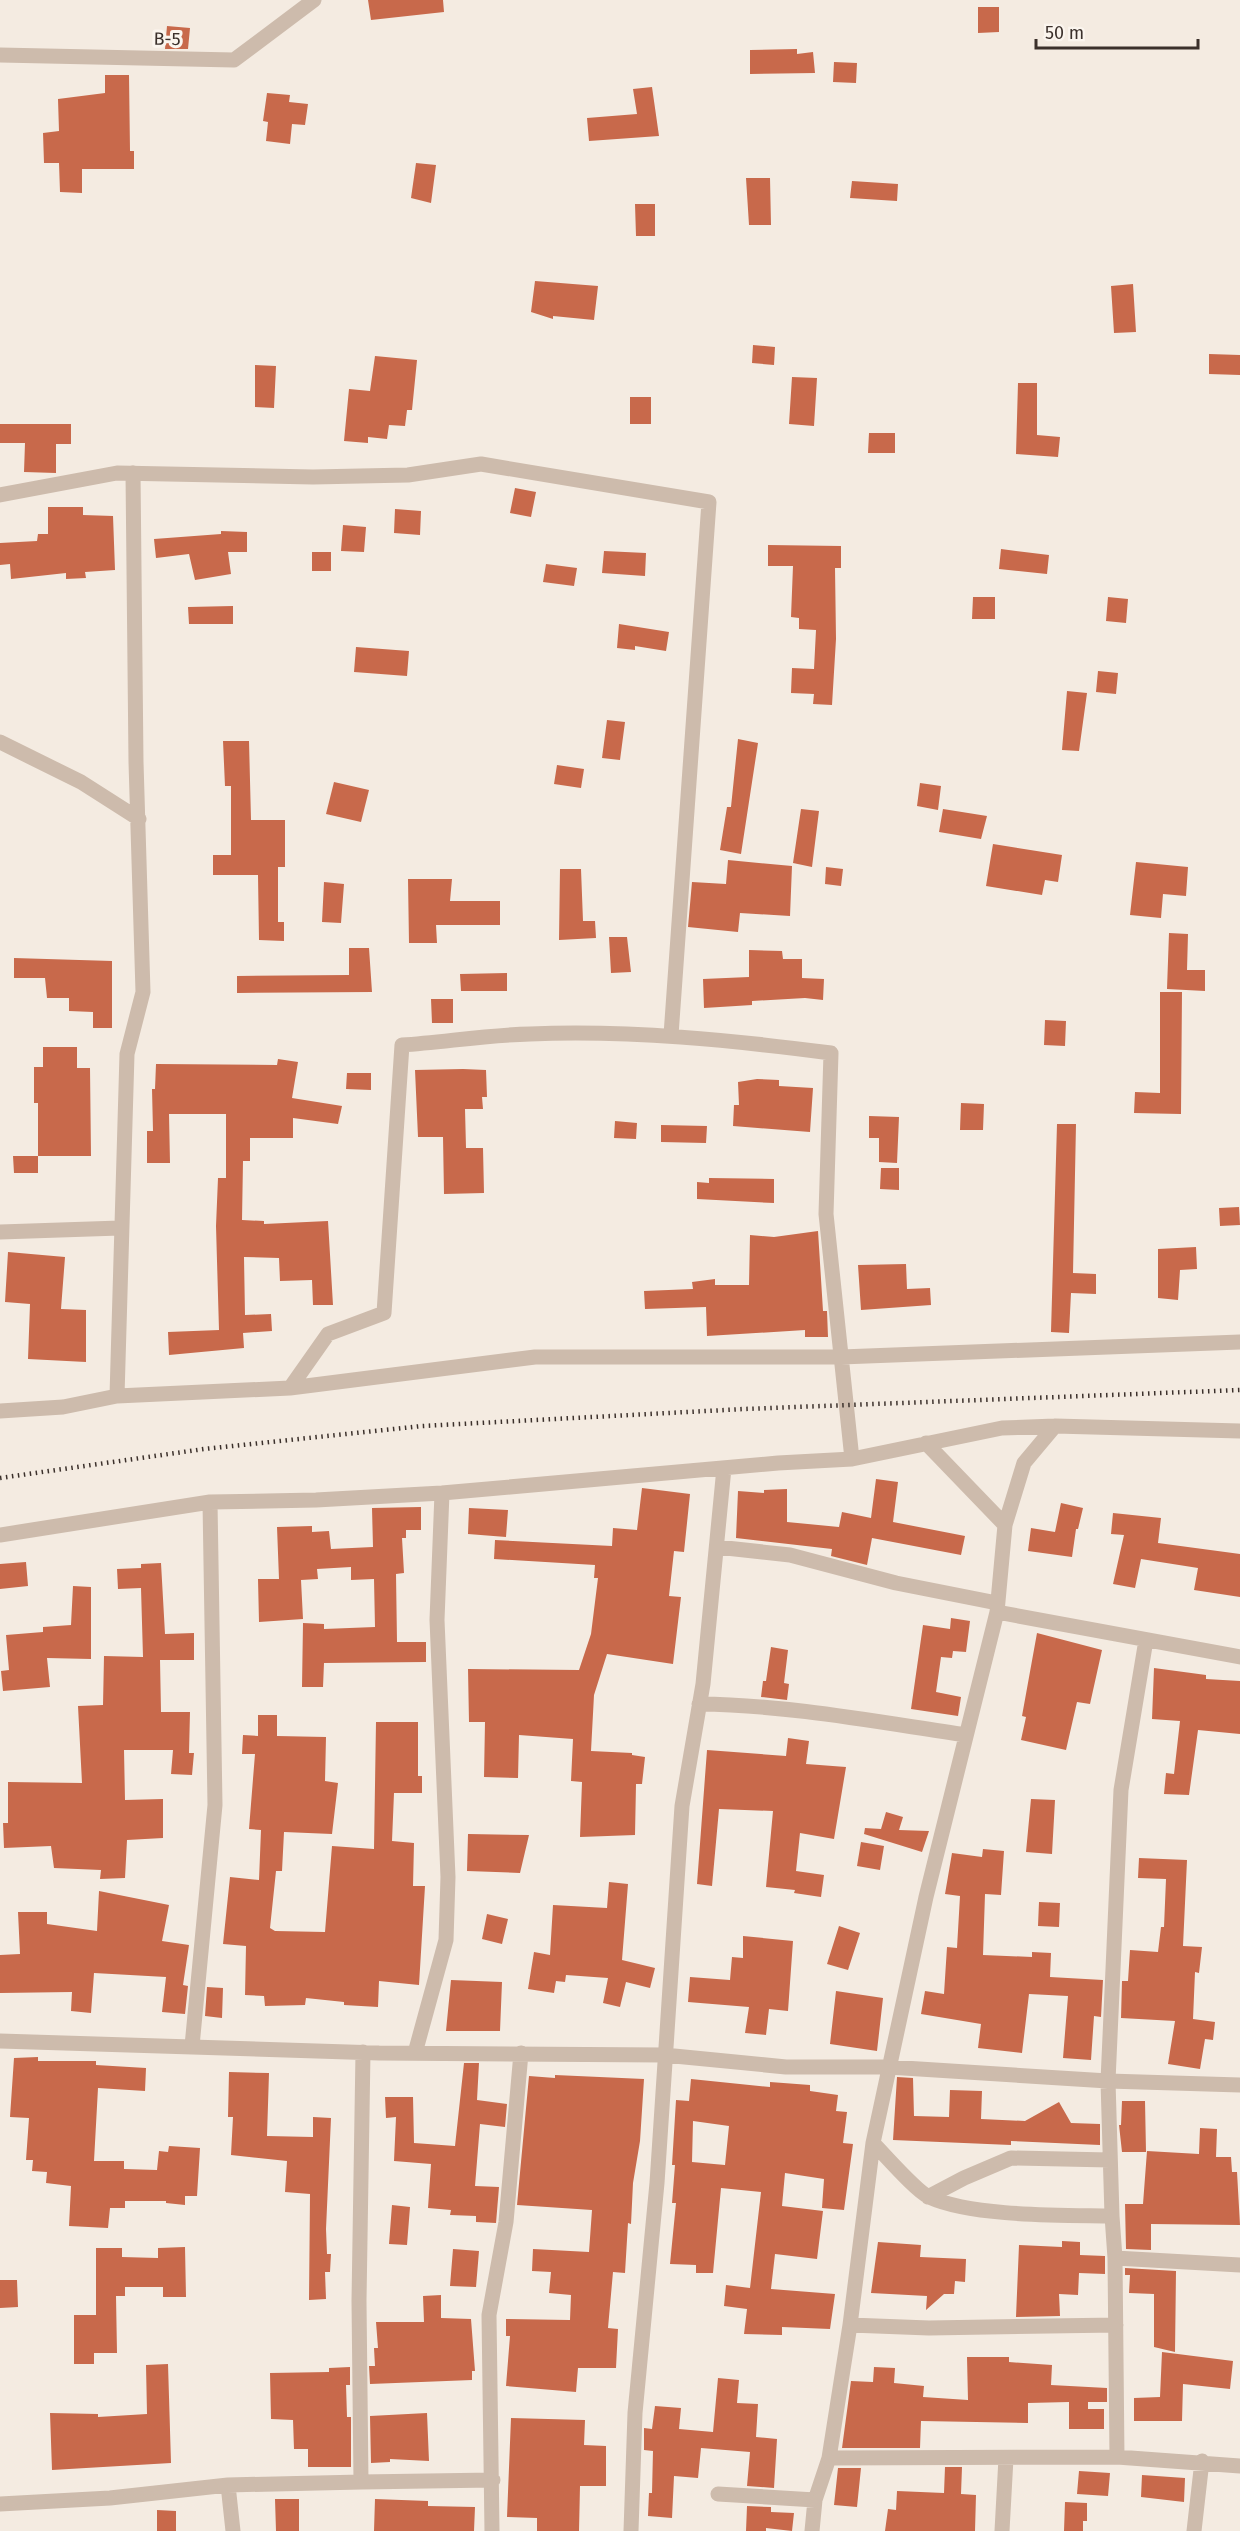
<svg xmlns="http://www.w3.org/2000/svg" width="1240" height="2531" viewBox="0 0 1240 2531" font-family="'Fira Sans',sans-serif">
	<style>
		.building { fill: #c8694b; fill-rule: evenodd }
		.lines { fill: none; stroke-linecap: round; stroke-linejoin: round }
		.minor { stroke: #cdbbac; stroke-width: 15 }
		.rail { stroke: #3b302b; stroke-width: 4.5; stroke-dasharray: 1.5 4.5; stroke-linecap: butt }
		.labels { text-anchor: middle; stroke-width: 6; stroke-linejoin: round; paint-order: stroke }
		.street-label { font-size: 18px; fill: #3b302b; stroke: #fbf5ee }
	</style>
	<rect width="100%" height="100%" fill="#f4ebe1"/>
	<path class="building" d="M368 0H443L444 12 371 20Z
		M978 7H999V32L978 33Z
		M167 26 190 28 188 49H165Z
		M797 49V54L813 52 815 73 750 74V50Z
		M834 62 857 63 856 83 833 82Z
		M105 75H129L130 151H134V169H82V193L60 192 59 163H44L43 133 59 131 58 99 105 93Z
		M652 87 659 136 589 141 587 118 637 114 633 89Z
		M267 93 290 95 289 102 308 104 305 125 292 124 290 144 266 141 268 122 263 121Z
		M416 163 436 165 431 203 411 198Z
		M746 178H770L771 225H749Z
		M852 181 898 184 897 201 850 198Z
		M635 204H655V236H636Z
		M535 281 598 286 594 320 553 316V319L531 312Z
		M1133 284 1136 332 1114 333 1111 286Z
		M753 345 775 347 774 365 752 363Z
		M1209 354 1240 355V375L1209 374Z
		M375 356 417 360 412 410H407L405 426 389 425 387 439 368 437V443L344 441 349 389 370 391Z
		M255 365 276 366 274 408 255 407Z
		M792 377 817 378 814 426 789 424Z
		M1018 383H1037V435L1060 437 1058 457 1016 454Z
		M630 397H651V424H630Z
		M0 424H71V444H56V473L24 472 25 443H0Z
		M869 433H895V453H868Z
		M515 488 536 492 531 517 510 513Z
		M48 507H83V515L113 516 115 570 85 572 86 578 66 579V573L11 579 10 564 0 565V543L37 541 38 534H48Z
		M395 509 421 511 420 535 394 533Z
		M343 525 366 527 364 552 341 551Z
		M221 531 247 532V552H228L231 574 195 580 189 554 156 558 154 539 221 534Z
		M768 545 841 546V568H835L836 639 832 705 813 704 814 694 791 693 792 668 814 669 816 630 799 629V618L791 617 793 566H768Z
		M1001 549 1049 555 1047 574 999 569Z
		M604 551 646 553 645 576 602 573Z
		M312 552H331V571H312Z
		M546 564 577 568 574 586 543 582Z
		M973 597H995V619H972Z
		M1108 597 1128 599 1126 623 1106 621Z
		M233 606V624H189L188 607Z
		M619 624 669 632 666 651 635 646V650L617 648Z
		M356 647 409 651 407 676 354 672Z
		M1098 671 1118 673 1116 694 1096 692Z
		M1067 691 1087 693 1079 751 1062 750Z
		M607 720 625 722 620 760 602 758Z
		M738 739 758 743 741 854 720 850 727 807H731Z
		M223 741H249L251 820H285V867H278V922H284V941L259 940 258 875H213V855H231V786H225Z
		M557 765 584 769 581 788 554 784Z
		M334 782 369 790 361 822 326 814Z
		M920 783 941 786 938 810 917 806Z
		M801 809 819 811 812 867 793 863Z
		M943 809 987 816 981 839 939 832Z
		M993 844 1062 855 1058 882 1045 880 1042 895 986 886Z
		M728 860 792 866 790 916 740 913 738 932 688 927 692 882 726 884Z
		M1136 862 1188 867 1186 896 1163 894 1161 918 1130 915Z
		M826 867 843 869 841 886 825 884Z
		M560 869H581L583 921H595L596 938 559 940Z
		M408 879H452L450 901H500V925H436L437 943H409Z
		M324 882 344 884 341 923 322 922Z
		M1169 933 1188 934 1187 970H1205V991L1167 989Z
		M609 937H627L631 972 611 973Z
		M349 948H369L372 992 237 993V976L349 975Z
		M749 950 782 951 783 959H802V978L824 979 823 1000 805 998 752 1001V1005L704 1008 703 979 749 977Z
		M14 958 112 961V1028H93V1012L69 1011V998H47L45 978H14Z
		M507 973V991H461L460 974Z
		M1160 992H1182L1181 1114 1134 1113 1135 1092 1160 1093Z
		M431 999H453V1023H432Z
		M1045 1020 1066 1021 1065 1046 1044 1045Z
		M43 1047H77V1068H90L91 1156H38V1173H14L13 1156H38V1103H34V1067H43Z
		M278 1059 298 1062 292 1098 342 1106 338 1124 293 1118V1138H250V1161H243L242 1220 264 1221V1224L328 1221 333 1305H313L312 1280 280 1281 279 1258 244 1257 245 1315 271 1314 272 1331 243 1333 244 1348 169 1355 168 1332 219 1330 216 1226 218 1178H226V1114H169L170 1163H147V1131H153L152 1089H155L156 1064 277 1065Z
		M463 1069 486 1070 487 1097H482L483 1109H465L466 1148H483L484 1193 444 1194 443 1137H418L415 1070Z
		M347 1073H371V1090L346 1089Z
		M757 1079 779 1080V1086L813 1088 810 1132 733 1126 734 1105H739L738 1082Z
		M961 1103 984 1104 983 1130H960Z
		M869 1116 899 1117 897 1163 879 1162V1138H869Z
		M615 1121 637 1123 636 1139 614 1138Z
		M1057 1124H1076L1073 1273 1096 1274V1294L1071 1293 1069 1333 1051 1332Z
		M661 1125 707 1126 706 1143 661 1142Z
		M881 1168H899V1190L880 1189Z
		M709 1178 774 1179V1203L697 1199V1182L709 1183Z
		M1239 1207 1240 1225 1220 1226 1219 1208Z
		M818 1231 823 1311H827L828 1337H805V1330L707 1336 706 1307 645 1309 644 1291 693 1289 692 1282 715 1279V1285H749L750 1235 774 1237Z
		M1196 1247 1197 1269 1180 1270 1178 1300 1158 1298V1249Z
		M8 1252 65 1257 61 1309 86 1310V1362L28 1359 30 1304 5 1302Z
		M906 1264 907 1289 930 1288 931 1305 861 1310 858 1265Z
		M876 1479 898 1482 893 1522 965 1536 961 1555 872 1538 867 1565 831 1556 832 1549 736 1538 738 1491 764 1493V1490L787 1489V1522L839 1527 842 1512 871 1518Z
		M642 1488 690 1494 684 1552 674 1551 669 1596 681 1597 673 1664 607 1654 594 1695 591 1751 632 1753V1755L645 1757 642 1784H636L635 1835 580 1837 582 1782 571 1781 573 1739 519 1735 518 1778 484 1777 485 1722H469L468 1669 579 1670 591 1634 598 1578H594L595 1565 494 1559 495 1540 612 1546 613 1528 637 1530Z
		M1061 1503 1083 1508 1078 1529H1076L1072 1557 1028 1551 1031 1528 1055 1532Z
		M421 1507V1530H406V1538H402L404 1573 396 1574 397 1642H426V1662L324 1663 323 1687H302L303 1623 324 1624V1629L375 1627 374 1579 351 1580V1567L317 1569 318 1579 301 1580 303 1619 259 1622 258 1579H279L277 1527 312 1526V1532L329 1531 331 1549 373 1547 372 1508Z
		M469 1508 508 1510 506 1537 468 1534Z
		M1113 1513 1161 1518 1158 1543 1240 1554V1597L1194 1590 1198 1568 1141 1559 1135 1588 1113 1584 1124 1535 1111 1534Z
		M26 1562 28 1586 0 1589V1564Z
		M161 1563 165 1634 194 1633V1660H160L161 1712H190L189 1753H194L192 1775 171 1774 173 1750H124L125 1800 163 1799V1838L127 1840 125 1878 100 1879 101 1870 54 1868 51 1846 4 1848 3 1823H8V1782L82 1783 78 1706 103 1705 104 1656 143 1657 141 1588 118 1589 117 1569 141 1568V1564Z
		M73 1586 91 1587V1659L47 1658 50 1687 3 1691 1 1671 9 1670 6 1635 43 1632V1627L71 1625Z
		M951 1618 970 1621 966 1652 953 1651 952 1658 941 1657 936 1692 961 1697 958 1716 911 1709 923 1625 950 1629Z
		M1037 1633 1102 1650 1090 1704 1077 1702 1066 1750 1021 1740 1026 1717 1022 1716Z
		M771 1647 788 1650 784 1683 789 1684 787 1700 761 1697 763 1681H766Z
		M1154 1668 1206 1675V1679L1240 1681V1734L1198 1730 1189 1795 1164 1794 1166 1773 1174 1774 1180 1721 1152 1719Z
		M258 1715H277V1736L326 1737 325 1781 338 1783 332 1834 284 1832 282 1871H276L270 1928 275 1931 325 1932 332 1846 374 1849 376 1722H418V1776H422V1793H394L392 1841 414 1843 413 1886H425L419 1985 379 1981 378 2007 344 2005V2002L306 1998 305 2005 265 2006 264 1996 245 1995 246 1946 223 1944 230 1877 259 1880 261 1830 249 1829 255 1754H242L243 1735 258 1736Z
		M788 1738 809 1741 806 1764 846 1767 834 1839 800 1833 796 1871 824 1875 821 1897 794 1893 795 1890 766 1887 773 1811 719 1809 712 1886 697 1884 707 1750 786 1756Z
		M1031 1799 1055 1800 1052 1854 1026 1852Z
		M886 1812 903 1817 899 1830 929 1831 922 1852 864 1834 865 1828 881 1829Z
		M468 1834 529 1835 520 1873 467 1871Z
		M861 1842 884 1846 880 1870 857 1866Z
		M983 1849 1004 1851 1001 1895 985 1894 983 1955 1032 1957V1952L1051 1953 1050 1977 1103 1980 1101 2017 1094 2016 1091 2060 1063 2058 1068 1996 1029 1994 1022 2053 978 2048 981 2024 921 2014 925 1991 944 1994 947 1947 957 1948 960 1896 945 1894 952 1853 982 1857Z
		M1139 1858 1187 1860 1183 1946 1202 1947 1199 1973 1195 1972 1193 2019 1215 2022 1213 2040 1205 2039 1200 2069 1168 2064 1175 2021 1121 2018 1122 1981H1128L1130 1950 1158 1952 1161 1927H1164L1166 1879 1138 1878Z
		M609 1882 628 1884 622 1960 655 1968 650 1988 626 1982 620 2007 603 2003 608 1978 566 1975 565 1982 556 1981 554 1993 528 1989 534 1952 550 1955 553 1905 607 1908Z
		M99 1891 169 1905 162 1941 189 1945 183 1985 188 1986 185 2014 162 2012 166 1977 94 1973 91 2013 71 2011 72 1992 0 1993V1955L20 1954 18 1912H47V1924L97 1931Z
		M1039 1902 1060 1903 1059 1927 1038 1926Z
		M487 1914 508 1919 502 1944 482 1939Z
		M839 1926 860 1933 848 1970 827 1964Z
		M743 1936 793 1941 788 2011 769 2009 766 2035 745 2033 749 2007 688 2002 690 1977 730 1980 732 1957 743 1958Z
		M451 1980 502 1982 500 2031H446Z
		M207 1987 223 1988 222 2018 205 2016Z
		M836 1991 883 1998 877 2051 830 2044Z
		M38 2057V2061H96V2065L146 2068 145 2091 98 2088 94 2161H124V2169L157 2170 159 2151 168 2152 169 2146 200 2148 197 2196H185V2205L166 2203V2201H125V2208H110L108 2228 69 2226 71 2186 46 2183 47 2172 32 2171 33 2160H26L29 2118 10 2117 14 2058Z
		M464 2063H479L477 2100 507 2104 505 2127 480 2124 475 2186 499 2187 496 2223 476 2222V2216L450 2215 451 2210 428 2208 431 2164 394 2161 396 2117 386 2118 385 2097H413L414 2143 455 2146Z
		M229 2072 269 2073 267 2136 313 2137V2117L331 2118 326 2229 327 2254H331L330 2272H325L326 2299 309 2300 310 2194 285 2192 287 2161 231 2155 233 2117H228Z
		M555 2075 644 2079 640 2141 633 2183 631 2224 628 2223 625 2273 613 2272 608 2328 618 2329 616 2368H578L576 2392 506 2386 510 2336H506V2319L570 2320 571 2295 549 2293 551 2272 532 2271 533 2249 589 2252 592 2210 517 2205 529 2076 555 2078Z
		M897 2077 913 2078 914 2116 949 2117 950 2090 982 2091 981 2119 1025 2121 1059 2102 1071 2123 1100 2124V2145L1011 2141V2145L893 2140Z
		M691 2079 770 2087V2082L810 2085V2091L838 2095 836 2111 847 2112 843 2143 853 2144 844 2210 822 2208 824 2179 785 2173 782 2206 823 2211 817 2259 775 2254 771 2289 835 2294 830 2329 782 2327V2335L744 2334 747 2309 724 2306 726 2285 750 2288 761 2192 721 2188 713 2273H696V2265L670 2264 676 2203H672L675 2165H672L676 2100 689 2101ZM693 2121 729 2126 725 2165 692 2162Z
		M1122 2101H1145L1146 2152H1122L1119 2125H1121Z
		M1200 2128 1217 2129 1216 2157H1231L1232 2172H1237L1240 2225 1151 2224V2250L1126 2249 1125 2204H1143L1147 2151 1199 2154Z
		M392 2205 410 2207 407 2245 389 2244Z
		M1062 2241 1080 2242V2255L1105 2256V2274L1079 2273 1078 2295 1059 2294 1060 2316 1016 2317 1019 2245 1062 2247Z
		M878 2242 921 2245 920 2257 966 2259 965 2282 955 2281 954 2294H944L926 2310 927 2296 871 2293Z
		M185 2247 186 2297H163V2287H125V2296H116L117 2353H94V2364H74V2315H96V2248H122V2257L158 2258V2248Z
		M453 2249 479 2251 476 2287 450 2286Z
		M1125 2268 1176 2271 1175 2352 1154 2347V2294L1129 2293 1130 2275H1125Z
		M0 2280H17L18 2307 0 2308Z
		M441 2295V2318L471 2319 475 2371H472V2380L370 2384 369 2366H375L374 2348H378L376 2322H424L423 2296Z
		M1162 2352 1233 2361 1230 2389 1183 2384 1182 2421H1134V2398L1160 2397Z
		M967 2357H1009V2362L1052 2365 1051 2385 1107 2388V2402H1088V2409H1104V2429H1069V2402L1028 2403V2423L921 2421 920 2448H842L851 2381 873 2382 874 2367 895 2368 894 2383 924 2386 923 2397 968 2400Z
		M168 2364 171 2463 52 2470 50 2413 98 2414V2417L147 2414 146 2365Z
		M350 2367V2385H346L347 2417H351V2467H308V2449H294L293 2420 271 2419 270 2373 329 2372V2368Z
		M718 2378 739 2380 737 2403 758 2404 756 2437 777 2439 774 2488 747 2486 750 2452 701 2448 698 2478 674 2476 672 2518 648 2516 649 2493H652L653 2451 644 2450V2428L652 2429 655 2406 681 2408 679 2429 713 2432Z
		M427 2413 429 2461 390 2459V2462L371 2463 370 2416Z
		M511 2418 585 2420 584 2445 606 2446V2486H580L579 2531H537V2518L507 2517Z
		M945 2467H962L961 2494 976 2495 975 2531H885L888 2509 896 2510 897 2491 944 2493Z
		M838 2468H861L857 2507 834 2505Z
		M1079 2471 1110 2473 1108 2496 1077 2494Z
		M1142 2475 1185 2478 1184 2502 1141 2497Z
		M275 2499H299V2531H276Z
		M375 2499 428 2501V2506L475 2507 474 2531H374Z
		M1065 2502 1087 2503V2521H1083V2531H1064Z
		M747 2506 771 2507V2512L794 2513 792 2531 766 2528V2531H746Z
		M157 2510 176 2511V2531H157Z"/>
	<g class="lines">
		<path class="minor" d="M0 55 234 60 314 0
			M0 495 117 473 313 477 408 475 481 464 709 502 671 1035
			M0 742 81 782 139 819
			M0 1232 120 1228
			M290 1388 535 1357H841L1240 1342
			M117 1396 127 1054 143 992 136 762 133 473
			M0 1411 63 1407 117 1396 290 1388 328 1334 384 1313 402 1045C445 1042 487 1035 530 1034 631 1030 731 1040 831 1053L826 1214 852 1459
			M1005 1525 1024 1463 1055 1426
			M0 1535 210 1502 316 1500 442 1493 778 1463 852 1459 1002 1428 1055 1426 1240 1431
			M717 1547 790 1555 896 1583 997 1603
			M997 1612 1240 1657
			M699 1704C789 1705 877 1722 966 1735
			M0 2041 379 2053 664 2055 786 2067H888L1108 2081 1240 2085
			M192 2046 215 1805 210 1502
			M363 2052 359 2301 361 2482 493 2480
			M415 2053 446 1940 448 1877 437 1620 442 1493
			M873 2143C885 2155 916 2191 929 2197 973 2217 1063 2215 1112 2216L1115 2258 1117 2457
			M928 2197 964 2178 1011 2158 1110 2160
			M1112 2216 1108 2081 1121 1790 1146 1640
			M1115 2258 1240 2265
			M850 2325 929 2328 1116 2325
			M829 2458 1117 2457 1240 2466
			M228 2485 233 2531
			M718 2494 815 2500
			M0 2504 110 2498 228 2485 361 2482
			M492 2531 489 2315 506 2222 521 2053
			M631 2531 635 2413 657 2183 682 1806 703 1684 724 1468
			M812 2531 815 2500 829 2458 850 2325 873 2143 926 1897 997 1612 1005 1525 926 1443
			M1002 2531 1006 2458
			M1194 2531 1202 2461"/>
		<path class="rail" d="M0 1478 204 1449 422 1426 744 1409 1240 1390"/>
	</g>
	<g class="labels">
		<g class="street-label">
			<text transform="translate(167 39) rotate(1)" y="6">B-5</text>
		</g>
	</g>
	<path d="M1036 39v9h162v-9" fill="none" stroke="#3b302b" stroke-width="3"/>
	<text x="1045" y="39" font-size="18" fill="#3b302b" stroke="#fbf5ee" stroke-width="4.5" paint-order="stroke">50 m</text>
</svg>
